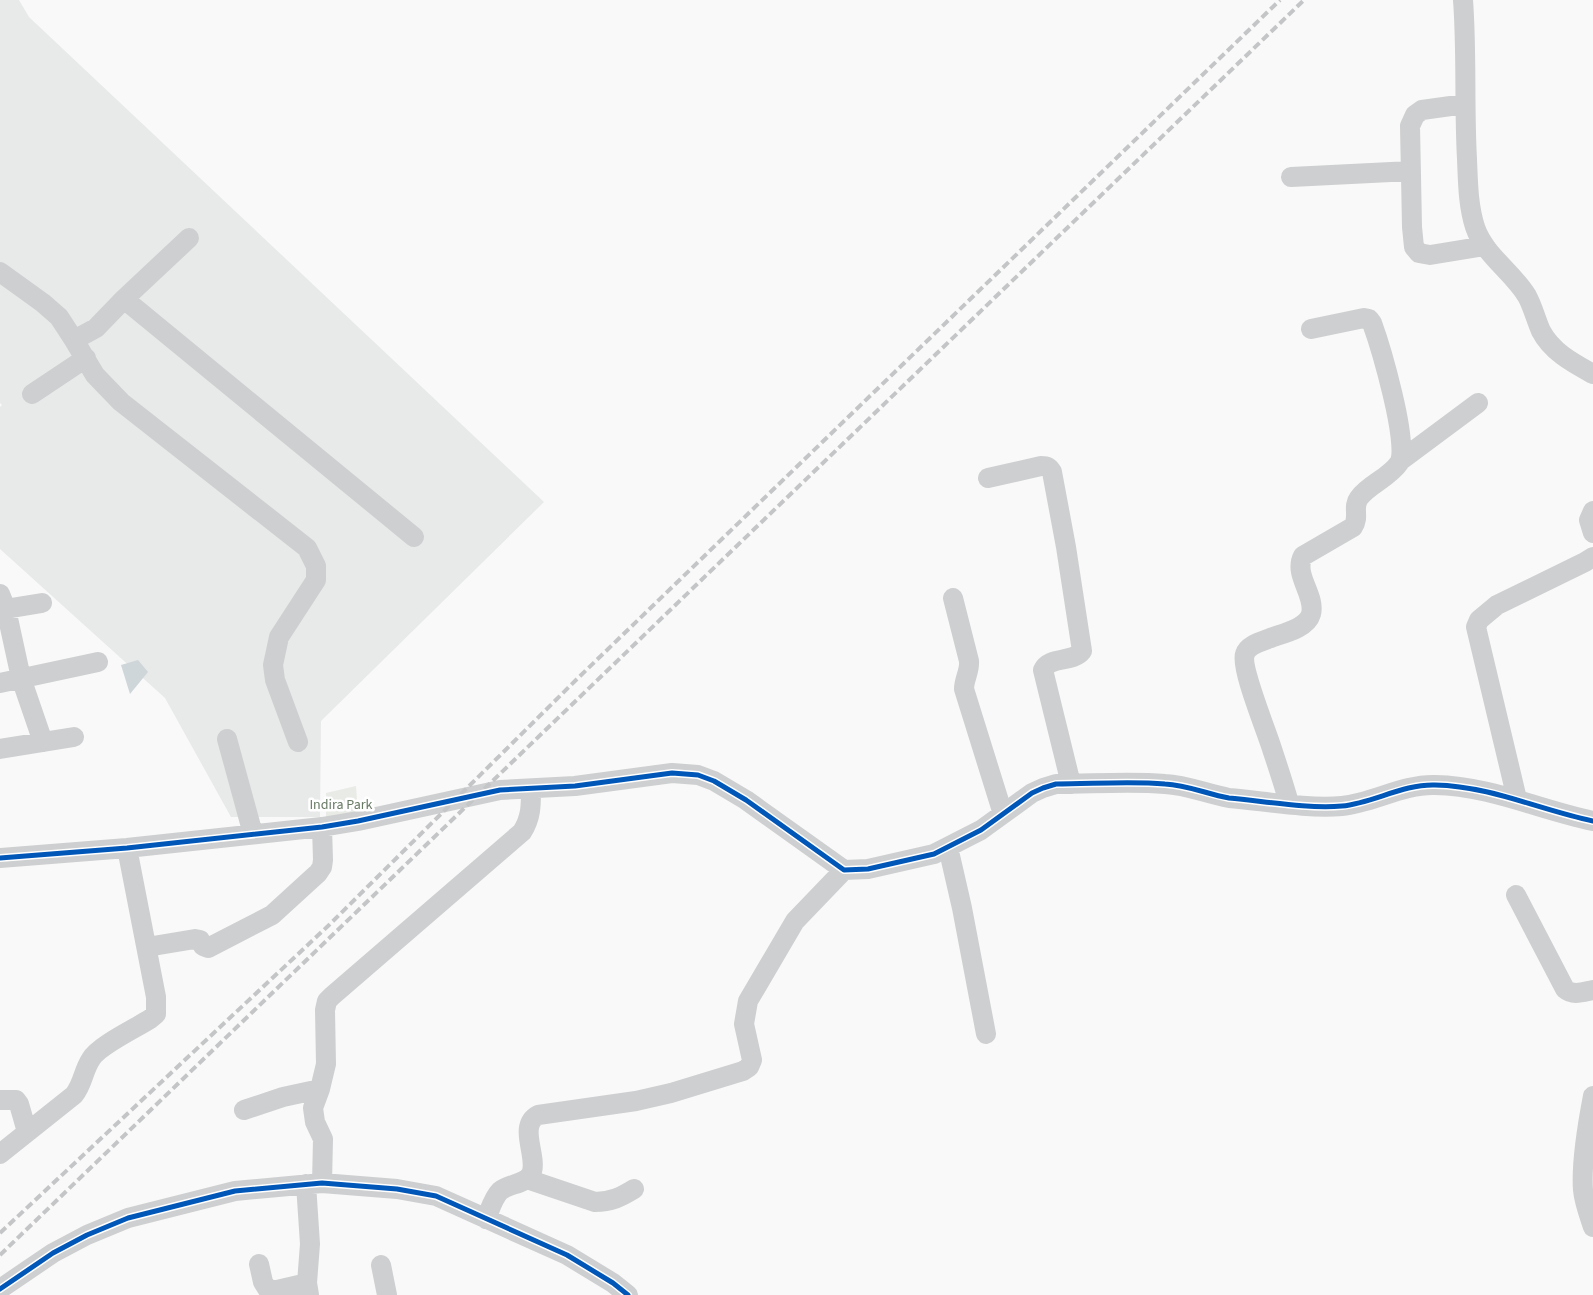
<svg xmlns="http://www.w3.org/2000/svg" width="1593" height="1295" viewBox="0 0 1593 1295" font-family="'Source Sans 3',sans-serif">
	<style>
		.built { fill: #e8e9e9 }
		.green { fill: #e8ebe6 }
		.water { fill: #ced6d9 }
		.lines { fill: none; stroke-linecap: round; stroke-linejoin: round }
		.minor { stroke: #cecfd0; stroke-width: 20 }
		.rail { stroke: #c3c5c6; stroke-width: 4; stroke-dasharray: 8 4; stroke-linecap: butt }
		.cycleway-casing { stroke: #fff; stroke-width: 8 }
		.cycleway { stroke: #0057b8; stroke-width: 5 }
		.labels { text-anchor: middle; stroke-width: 5; stroke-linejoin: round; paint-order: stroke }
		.park-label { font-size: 14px; fill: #687a64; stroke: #fff }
	</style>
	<rect width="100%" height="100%" fill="#f9f9f9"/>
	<path class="built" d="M0 0H19L29 17 544 502 321 721 320 817H231L165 698 0 549V407L2 405 0 403Z"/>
	<path class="green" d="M356 786 358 815 326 822V793Z"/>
	<path class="water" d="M138 660 148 672 130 694 121 665Z"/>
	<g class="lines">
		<path class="minor" d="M1463 0C1467 53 1464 106 1467 159 1468 182 1468 205 1475 227 1485 256 1512 271 1527 296 1533 307 1536 320 1541 331 1552 352 1573 363 1593 374
			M1465 104 1422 110 1415 115 1410 126 1412 227 1414 247 1419 253 1430 255 1485 246
			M1291 177 1411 171
			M0 272 43 303 59 317 74 340 95 375 121 402 307 548 316 566V580L279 637 273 665 275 680 298 742
			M124 299 414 537
			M74 340 96 328 124 299 189 238
			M32 394 86 358
			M1400 461 1478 403
			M988 478 1041 466C1047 466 1049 467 1052 472L1066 547 1082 651C1073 663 1049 656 1043 670L1071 784
			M1593 511 1589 520 1593 533
			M0 594 6 609 21 678 43 742
			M953 598 969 661C970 671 964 679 964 689L1003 814
			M0 610 42 603
			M0 683 98 662
			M227 739 253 834
			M0 749 74 737
			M1517 799 1476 627 1479 620 1497 605 1585 562 1593 557
			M1289 803C1284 785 1278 767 1272 749 1267 732 1240 667 1245 654 1248 644 1264 641 1273 637 1285 633 1307 628 1311 614 1316 595 1293 575 1303 556L1353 527C1360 517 1352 507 1359 498 1369 484 1389 478 1399 463 1410 445 1380 345 1372 323L1369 319 1364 318 1311 329
			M948 847 962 908 986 1034
			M0 858 127 848 322 827 358 821 500 790 575 786 672 773 698 775 714 781 746 800 844 870 868 869 934 854 981 830 1032 793 1043 788 1056 784C1092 784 1129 781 1165 784 1187 785 1207 794 1229 798 1264 801 1307 809 1342 806 1373 803 1403 784 1435 785 1490 786 1540 810 1593 821
			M1516 895 1565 989C1573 996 1583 992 1593 990
			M147 947 195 939 200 940 203 946 208 948 272 915 318 873 322 867 323 860 322 827
			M1593 1096C1588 1122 1581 1163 1583 1190 1584 1202 1589 1215 1593 1227
			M0 1100H16L19 1104 27 1132
			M244 1110 283 1097 320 1089
			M0 1154 74 1095C83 1084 83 1071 91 1059 98 1046 136 1028 150 1019L156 1014V997L127 848
			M527 1179 595 1202C611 1202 621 1197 634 1189
			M322 1183 323 1139 315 1122 313 1108 320 1089 326 1064 325 1010 327 1001 332 996 522 832C531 818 531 806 531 790
			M306 1184 310 1244 307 1283 309 1295
			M486 1219C490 1210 493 1198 500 1191 508 1184 526 1184 531 1174 539 1158 517 1126 538 1115L636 1101 671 1093 743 1071 749 1067 752 1060 744 1024 748 1001 795 921 844 870
			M259 1264 263 1282 268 1290H277L307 1283
			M381 1265 387 1295
			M0 1289 53 1253 87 1235 128 1218 235 1191 322 1183 397 1189 436 1196 567 1255 613 1283 628 1295"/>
		<path class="rail" d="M0 1233 328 926 577 679 1280 0
			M0 1255 1304 0"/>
		<defs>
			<path id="cycleway" d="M0 858 127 848 322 827 358 821 500 790 575 786 672 773 698 775 714 781 746 800 844 870 868 869 934 854 981 830 1032 793 1043 788 1056 784C1092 784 1129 781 1165 784 1187 785 1207 794 1229 798 1264 801 1307 809 1342 806 1373 803 1403 784 1435 785 1490 786 1540 810 1593 821
				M0 1289 53 1253 87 1235 128 1218 235 1191 322 1183 397 1189 436 1196 567 1255 613 1283 628 1295"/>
		</defs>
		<use href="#cycleway" class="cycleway-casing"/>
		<use href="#cycleway" class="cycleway"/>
	</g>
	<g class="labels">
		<g class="park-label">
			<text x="341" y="809">Indira Park</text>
		</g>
	</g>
</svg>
